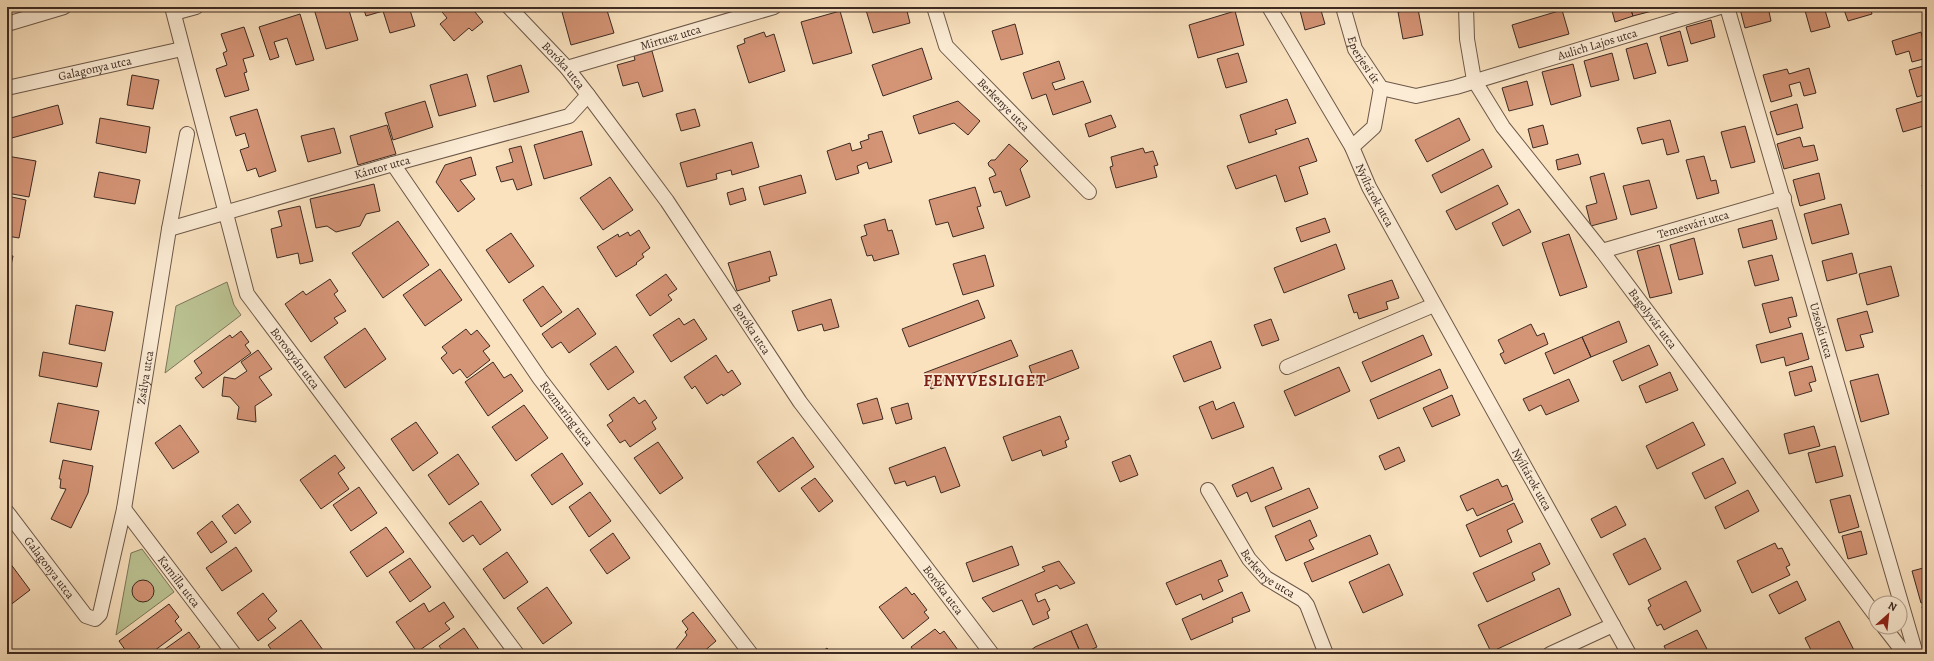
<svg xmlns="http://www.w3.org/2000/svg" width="1934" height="661" viewBox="0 0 1934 661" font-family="Alegreya,serif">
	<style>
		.green { fill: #bcc494; stroke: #7c775b }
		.building { fill: #d49476; stroke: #3d2a22 }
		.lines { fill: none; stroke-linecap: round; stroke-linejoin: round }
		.minor-casing { stroke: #6c5849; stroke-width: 16 }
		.minor { stroke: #fcecd5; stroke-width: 14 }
		.labels { text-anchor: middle; stroke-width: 3.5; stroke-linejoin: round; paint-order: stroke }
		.street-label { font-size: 12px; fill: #3d2a22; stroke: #fcecd5 }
		.district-label { font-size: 16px; font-weight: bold; letter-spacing: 1px; fill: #7a1f14; stroke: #fcecd5 }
	</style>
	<rect width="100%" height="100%" fill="#fae2bf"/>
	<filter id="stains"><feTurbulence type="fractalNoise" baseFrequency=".005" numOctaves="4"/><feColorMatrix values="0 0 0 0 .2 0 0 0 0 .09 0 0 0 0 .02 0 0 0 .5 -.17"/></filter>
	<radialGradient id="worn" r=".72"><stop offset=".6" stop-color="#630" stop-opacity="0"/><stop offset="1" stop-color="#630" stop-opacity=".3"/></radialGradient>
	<path class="green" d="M227 282 234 305 241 315 165 373 176 306Z
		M142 549 174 592 116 635 131 553Z"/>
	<path class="building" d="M320 7H348L358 40 326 49 314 9Z
		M363 7H409L415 26 390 33 383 11 366 16Z
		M438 7H471L483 22 472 31 469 28 454 41 440 24 447 18Z
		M579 7H606L614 33 571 45 562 12Z
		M638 7H654L639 11Z
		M865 7H906L910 23 873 33Z
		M1299 7H1320L1325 24 1305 30Z
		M1611 7H1630L1633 16 1615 22Z
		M1630 7H1651L1652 11 1633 16Z
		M1749 7H1768L1771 21 1745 28 1740 9Z
		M1804 7H1824L1830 27 1811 32Z
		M1843 7H1870L1872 14 1848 21Z
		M1418 9 1423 35 1403 39 1398 12Z
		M1562 10 1569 34 1519 48 1512 25Z
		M840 11 852 53 813 64 801 22Z
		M1235 11 1244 45 1198 58 1189 25Z
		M300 14 314 60 296 65 287 38 274 42 279 57 270 60 259 27Z
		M1711 20 1715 37 1691 44 1686 27Z
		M1015 24 1023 54 1001 60 992 31Z
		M244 27 254 56 243 59 247 72 244 73 249 90 225 97 216 69 227 65 223 53 227 51 221 34Z
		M1680 31 1688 61 1668 66 1660 37Z
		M764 32 766 37 774 34 785 71 749 83 737 46 745 43 744 39Z
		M1921 32 1927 58 1912 62 1909 51 1896 55 1892 41Z
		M1647 43 1656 73 1634 79 1626 49Z
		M922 48 932 79 883 96 872 65Z
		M652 51 663 91 643 97 638 82 623 86 617 65 635 60 634 56Z
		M1238 53 1247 82 1226 88 1217 59Z
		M1612 53 1619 80 1591 87 1584 61Z
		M1059 61 1065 79 1052 83 1055 90 1083 81 1091 102 1053 115 1046 94 1032 99 1023 73Z
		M1573 64 1581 96 1551 105 1542 72Z
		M521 65 529 92 494 102 487 76Z
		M1927 65V94L1917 97 1909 70Z
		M1809 68 1816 93 1804 96 1800 82 1789 85 1792 96 1771 102 1763 75 1787 69 1789 74Z
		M467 74 476 106 439 116 430 85Z
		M132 75 159 80 153 109 127 105Z
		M1527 81 1533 105 1509 111 1502 88Z
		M1287 99 1296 123 1275 130 1277 134 1249 143 1240 115Z
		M1927 100V125L1903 132 1896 109Z
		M425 101 433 127 393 140 385 113Z
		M958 101 980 121 968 135 954 123 919 134 913 116Z
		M1797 104 1803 128 1777 135 1770 112Z
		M58 105 63 124 8 139 7 119Z
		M257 109 276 171 259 177 256 168 247 171 240 150 249 147 245 133 236 136 230 117Z
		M695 109 700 126 681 131 676 114Z
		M1111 115 1116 127 1089 137 1085 124Z
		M100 118 150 127 146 153 96 143Z
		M1459 118 1470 140 1427 162 1415 140Z
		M1670 120 1679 152 1667 155 1663 139 1642 144 1637 128Z
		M387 125 396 154 358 165 350 136Z
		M1543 125 1548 144 1533 148 1528 129Z
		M1745 126 1755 162 1731 168 1721 132Z
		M334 128 341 153 308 162 301 136Z
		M582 131 592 165 544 179 534 145Z
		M882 131 892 162 869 169 867 162 857 166 859 173 836 180 827 151 850 143 852 151 862 148 860 142 869 139 868 135Z
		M1800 137 1803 147 1814 145 1818 160 1784 169 1777 144Z
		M1308 138 1317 161 1299 167 1308 194 1285 202 1276 175 1236 189 1227 166Z
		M752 142 759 167 732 175 731 170 716 174 717 179 687 187 680 163Z
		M1009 144 1028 161 1020 169 1030 197 1006 206 1001 191 994 193 989 178 996 175 993 169 989 166 988 163 991 160H995Z
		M521 146 532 185 517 190 513 179 501 182 496 167 513 162 509 149Z
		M1143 148 1145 153 1153 151 1158 165 1154 166 1157 177 1116 188 1110 167 1113 166 1111 157Z
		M1483 149 1492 167 1441 193 1432 175Z
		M1578 154 1581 164 1558 170 1556 160Z
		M7 156 36 161 29 197 7 193Z
		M1704 156 1711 181 1716 180 1719 193 1697 199 1686 160Z
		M471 157 476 175 460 180 475 199 458 212 436 182 445 165Z
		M99 172 140 180 135 204 94 197Z
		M1604 173 1617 219 1591 226 1586 206 1597 203 1590 177Z
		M1819 173 1825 199 1800 206 1793 180Z
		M801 175 806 193 764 205 759 187Z
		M610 177 633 210 603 230 580 198Z
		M1649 180 1657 208 1631 215 1623 186Z
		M1927 183V201L1922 185Z
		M374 184 380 211 366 214 360 226 336 232 327 226 316 228 310 199Z
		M1498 185 1508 204 1456 230 1446 211Z
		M975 187 981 206 977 207 984 228 953 237 948 222 936 225 929 200Z
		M743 188 746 200 730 205 727 193Z
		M7 196 26 200 19 238 7 236Z
		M1841 204 1849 234 1812 244 1804 214Z
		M300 206 313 261 300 264 298 253 277 258 271 229 282 226 278 211Z
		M1519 209 1531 232 1503 246 1492 223Z
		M1325 218 1330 232 1301 242 1296 228Z
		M885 219 888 231 892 230 899 254 874 261 872 255 867 256 861 237 867 235 864 225Z
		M1772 220 1777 239 1743 248 1738 229Z
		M398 221 429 265 383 298 352 253Z
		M639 230 650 248 642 254 644 257 636 263 637 264 616 277 597 247 618 234 619 237 628 232 630 236Z
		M511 233 534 266 509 283 486 250Z
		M1569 234 1587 287 1560 296 1542 243Z
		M1694 238 1703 274 1679 280 1670 245Z
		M1336 244 1345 269 1284 293 1274 268Z
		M1659 245 1672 293 1650 298 1637 251Z
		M770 251 777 275 769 277 770 281 737 291 728 263Z
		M1852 253 1857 273 1827 281 1822 261Z
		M7 255 13 256 9 274 7 273Z
		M985 255 994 286 963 295 953 264Z
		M1772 255 1779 280 1755 286 1748 261Z
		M1891 266 1899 296 1867 305 1859 274Z
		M440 269 462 300 425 326 403 295Z
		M666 274 677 289 668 295 672 300 650 316 636 295Z
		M330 279 338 291 334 294 346 311 334 318 338 323 311 342 285 304 303 291 306 295Z
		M1392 280 1399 298 1386 302 1388 309 1359 319 1357 312 1354 313 1348 295Z
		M543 286 562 312 541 327 523 300Z
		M1792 297 1797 316 1788 318 1791 327 1770 333 1762 304Z
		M831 299 839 327 824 331 822 324 798 331 792 311Z
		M978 300 985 318 909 347 902 329Z
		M76 305 113 312 105 351 69 344Z
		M578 308 596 334 569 353 561 342 552 348 542 334Z
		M1867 311 1873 332 1860 335 1864 347 1846 351 1837 319Z
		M679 318 684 325 694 319 707 339 671 362 653 335Z
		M1271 319 1279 340 1262 346 1254 325Z
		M1619 321 1627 342 1591 357 1582 337Z
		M1531 324 1537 336 1544 333 1548 344 1505 364 1500 354 1504 352 1498 340Z
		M365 328 386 359 345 388 324 357Z
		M466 329 471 335 477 330 490 346 483 351 490 360 467 378 460 369 453 374 441 358 447 353 442 347Z
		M241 331 249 342 245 345 251 353 203 388 195 378 202 373 194 361 230 335 232 338Z
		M1802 333 1809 359 1786 366 1784 357 1761 363 1756 345Z
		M1423 335 1432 355 1371 382 1362 362Z
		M1582 337 1591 357 1554 374 1545 353Z
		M1011 340 1018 356 931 389 924 373Z
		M1211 341 1221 368 1184 382 1173 356Z
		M1649 345 1658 365 1622 381 1613 361Z
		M616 346 634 372 608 390 590 364Z
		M258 350 272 369 259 377 272 395 255 406 256 422 237 419 239 407 230 397 222 396 224 377 235 379 247 371 241 362Z
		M1072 350 1079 368 1036 385 1029 366Z
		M43 352 102 363 97 387 39 376Z
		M716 355 728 373 732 370 741 384 723 396 722 394 707 404 695 386 692 389 684 377Z
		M493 362 504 378 511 374 523 391 488 416 465 382Z
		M1812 366 1816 381 1809 383 1812 391 1795 396 1789 372Z
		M1339 367 1350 391 1295 416 1284 391Z
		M1440 369 1448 388 1378 419 1370 400Z
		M1670 372 1678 390 1646 403 1639 386Z
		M1878 374 1889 414 1861 422 1850 381Z
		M1569 379 1579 401 1546 415 1541 405 1529 411 1523 399Z
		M1452 395 1460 415 1432 427 1423 408Z
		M634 397 639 404 645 400 657 418 652 422 656 429 630 447 625 440 620 443 607 425 613 421 609 415Z
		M877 398 883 419 863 424 857 404Z
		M1213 401 1216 410 1234 402 1244 427 1212 439 1199 407Z
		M58 403 99 411 91 450 50 442Z
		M908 403 912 419 896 424 891 408Z
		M524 405 548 438 516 461 492 427Z
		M1060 416 1069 439 1065 441 1067 447 1043 456 1041 450 1012 461 1003 437Z
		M416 422 438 453 413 471 391 439Z
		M1693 422 1705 445 1657 469 1646 446Z
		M180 425 199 452 173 469 155 443Z
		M1814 426 1820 446 1789 454 1784 434Z
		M793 437 814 467 779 492 757 462Z
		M658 442 683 478 660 494 634 458Z
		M1835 446 1843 476 1816 483 1808 453Z
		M945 447 960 486 941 493 935 476 907 486 905 481 895 484 889 468Z
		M1399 447 1405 461 1385 470 1379 456Z
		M562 453 583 484 552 505 531 475Z
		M458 454 479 484 449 505 428 475Z
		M335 455 345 468 338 473 349 489 321 509 300 480Z
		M1130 455 1138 475 1120 482 1112 462Z
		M1723 458 1736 483 1705 499 1692 473Z
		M63 460 93 466 88 493 71 528 51 519 66 489 60 488 61 479H59Z
		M1273 467 1282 489 1251 502 1247 492 1237 497 1232 485Z
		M815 478 833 501 819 512 801 488Z
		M1498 479 1502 487 1507 485 1513 500 1477 516 1473 508 1467 511 1460 496Z
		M359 487 377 513 351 531 333 505Z
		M1309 488 1318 508 1273 527 1265 507Z
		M1748 490 1759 511 1725 529 1715 507Z
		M590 492 611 521 589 537 569 507Z
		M1850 495 1859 527 1839 533 1830 500Z
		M481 501 501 530 480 545 473 535 463 542 449 523Z
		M1514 503 1523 522 1507 530 1512 542 1480 557 1466 525Z
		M238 504 251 522 235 534 222 516Z
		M1616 506 1626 525 1601 538 1591 519Z
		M1310 520 1317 536 1309 540 1314 549 1286 561 1275 536Z
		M212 521 227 542 211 553 197 533Z
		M386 527 404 552 367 577 350 552Z
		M1861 531 1867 554 1848 559 1842 536Z
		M613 533 630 558 607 574 590 550Z
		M1370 535 1378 554 1312 582 1304 563Z
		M1645 538 1661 569 1629 585 1613 554Z
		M1540 543 1550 564 1532 573 1535 580 1487 602 1473 573Z
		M1775 543 1778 549 1782 548 1790 565 1786 567 1790 575 1752 593 1737 561Z
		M1012 546 1019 565 973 582 966 563Z
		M236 547 252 571 222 591 206 568Z
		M507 552 528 582 504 599 483 569Z
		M410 558 431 587 410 602 389 572Z
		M7 559 30 590 9 606 7 603Z
		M1221 560 1228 576 1218 580 1223 591 1203 600 1201 594 1176 605 1166 583Z
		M1059 561 1075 583 1060 589 1057 585 1035 594 1038 602 1045 599 1050 610 1047 612 1049 618 1033 625 1022 600 993 612 982 598 1045 571 1042 567Z
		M1389 564 1403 595 1363 613 1349 582Z
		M1927 567V602L1921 603 1912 571Z
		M132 591a11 11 0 1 1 22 0a11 11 0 1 1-22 0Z
		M1686 581 1701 611 1664 630 1661 624 1657 626 1648 608 1651 606 1648 600Z
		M1797 581 1806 600 1779 614 1769 595Z
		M547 587 572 623 543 644 517 608Z
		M906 587 912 595 914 593 927 610 924 612 929 618 903 639 879 607Z
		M1559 588 1571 615 1491 652 1478 625Z
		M1242 592 1250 611 1232 618 1233 622 1191 640 1182 619Z
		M263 593 277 611 268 619 276 628 258 641 237 613Z
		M444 602 454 617 445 623 450 629 417 652 396 622 424 603 429 612Z
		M169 604 179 617 175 621 182 630 150 654H128L119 641Z
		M1927 606V624L1922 607Z
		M693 612 716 641 702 653 699 649 695 654H672L687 635 685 632 688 629 682 621Z
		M301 620 323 650 317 654H271L273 652 268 645Z
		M1839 621 1856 654H1813L1805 638Z
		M1087 624 1097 647 1081 654 1071 631Z
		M464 628 482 654H445L439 646Z
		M935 629 940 634 944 631 958 650 955 654H914L915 653 911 647Z
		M1697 630 1707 649 1697 654H1668L1664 646Z
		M1071 631 1079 649 1067 654H1026L1035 647Z
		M189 632 200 647 197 649 200 654H158Z
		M827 648 832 654H819Z"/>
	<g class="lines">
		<defs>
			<g id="minor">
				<path id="s1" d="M172 7 247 294 517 654"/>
				<path id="s2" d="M509 7 567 68 588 95 667 201 800 402 992 654"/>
				<path id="s3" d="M934 7 946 46 1089 192"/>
				<path id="s4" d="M1269 7 1352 147 1369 187 1629 654"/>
				<path id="s5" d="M1343 7 1355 49 1381 88 1416 96 1456 87 1720 7"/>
				<path id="s6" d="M1466 7 1467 39 1474 80 1503 127 1602 251 1876 616"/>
				<path id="s7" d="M1727 7 1916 654"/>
				<path d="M174 13 196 7"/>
				<path d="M7 24 64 7"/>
				<path id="s8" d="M567 68 774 7"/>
				<path id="s9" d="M7 88 182 49"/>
				<path d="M1352 147 1374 127 1381 88"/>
				<path id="s10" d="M393 164 540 379 751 654"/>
				<path id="s11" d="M169 229 393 164 569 116 588 95"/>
				<path id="s12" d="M1602 251 1784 198"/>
				<path d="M1287 367 1434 305"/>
				<path id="s13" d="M1208 490 1249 559 1266 578 1303 600 1307 605 1326 654"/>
				<path id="s14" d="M124 509 234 654"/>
				<path id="s15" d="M7 512 86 616 95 619 100 614 124 509 169 229 187 134"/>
				<path d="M1884 627 1905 654"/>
				<path d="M1550 654 1613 625"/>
			</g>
		</defs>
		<use href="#minor" class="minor-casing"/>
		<use href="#minor" class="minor"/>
	</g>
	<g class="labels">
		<g class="street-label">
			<text dy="4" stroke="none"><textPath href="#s8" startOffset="108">Mirtusz utca</textPath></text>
			<text dy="4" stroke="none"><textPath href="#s5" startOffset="315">Aulich Lajos utca</textPath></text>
			<text dy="4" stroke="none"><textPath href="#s5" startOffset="57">Eperjesi út</textPath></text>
			<text dy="4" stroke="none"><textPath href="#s2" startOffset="80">Boróka utca</textPath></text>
			<text dy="4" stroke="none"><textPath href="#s9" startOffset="90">Galagonya utca</textPath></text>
			<text dy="4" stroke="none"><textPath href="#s3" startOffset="123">Berkenye utca</textPath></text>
			<text dy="4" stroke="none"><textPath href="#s11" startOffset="222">Kántor utca</textPath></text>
			<text dy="4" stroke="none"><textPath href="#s4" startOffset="216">Nyíltárok utca</textPath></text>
			<text dy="4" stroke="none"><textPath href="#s12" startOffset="95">Temesvári utca</textPath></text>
			<text dy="4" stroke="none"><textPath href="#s6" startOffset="372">Bagolyvár utca</textPath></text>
			<text dy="4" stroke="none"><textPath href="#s2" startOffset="404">Boróka utca</textPath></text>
			<text dy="4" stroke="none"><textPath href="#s7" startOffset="337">Uzsoki utca</textPath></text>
			<text dy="4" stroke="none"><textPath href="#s1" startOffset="377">Borostyán utca</textPath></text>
			<text dy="4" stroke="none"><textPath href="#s15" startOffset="388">Zsálya utca</textPath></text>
			<text dy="4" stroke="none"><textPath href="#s10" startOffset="304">Rozmaring utca</textPath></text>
			<text dy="4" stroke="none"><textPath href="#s4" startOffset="541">Nyíltárok utca</textPath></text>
			<text dy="4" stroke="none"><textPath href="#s15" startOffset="70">Galagonya utca</textPath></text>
			<text dy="4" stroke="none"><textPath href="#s13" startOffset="104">Berkenye utca</textPath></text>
			<text dy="4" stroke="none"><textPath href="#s14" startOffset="91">Kamilla utca</textPath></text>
			<text dy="4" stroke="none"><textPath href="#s2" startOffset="728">Boróka utca</textPath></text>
		</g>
		<g class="district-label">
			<text x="985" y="386">FENYVESLIGET</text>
		</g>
	</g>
	<rect width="1934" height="661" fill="none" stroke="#fae2bf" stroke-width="24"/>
	<rect x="8" y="8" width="1918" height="645" fill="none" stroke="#3d2a22" stroke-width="2"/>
	<rect x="12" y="12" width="1910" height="637" fill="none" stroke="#3d2a22"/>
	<g transform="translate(1888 615) rotate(27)"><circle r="19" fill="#fcecd5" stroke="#b09e8d"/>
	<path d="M0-3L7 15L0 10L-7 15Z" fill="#8f2418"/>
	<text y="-6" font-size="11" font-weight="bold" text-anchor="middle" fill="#3d2a22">N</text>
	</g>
	<rect width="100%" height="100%" filter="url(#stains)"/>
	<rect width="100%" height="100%" fill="url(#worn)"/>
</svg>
